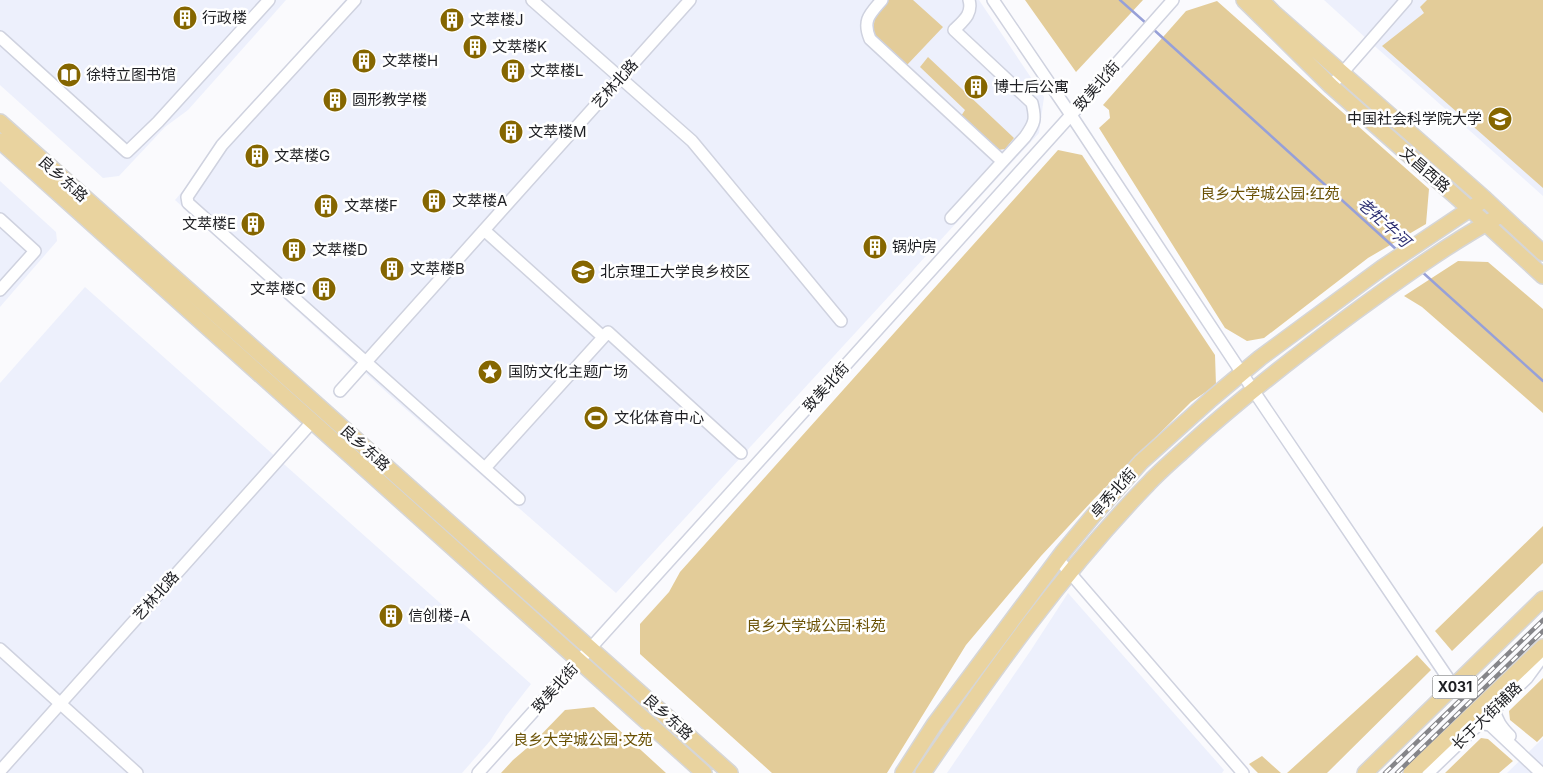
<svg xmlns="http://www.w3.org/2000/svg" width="1543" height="773" viewBox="0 0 1543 773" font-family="Inter,'Noto Sans SC',sans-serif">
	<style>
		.built { fill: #edf0fc }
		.green { fill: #e3cc99 }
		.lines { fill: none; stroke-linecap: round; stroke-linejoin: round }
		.stream { stroke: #97a0d8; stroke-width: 2.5 }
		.minor-casing { stroke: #cfd2df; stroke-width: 14 }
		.major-casing { stroke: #d6d6d7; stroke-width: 18 }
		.minor { stroke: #fff; stroke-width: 11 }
		.major { stroke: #e9d39f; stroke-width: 15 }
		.rail-casing { stroke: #858589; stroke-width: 4.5 }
		.rail { stroke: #fff; stroke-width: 2.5; stroke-dasharray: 8; stroke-linecap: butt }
		.labels { text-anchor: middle; stroke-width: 5; stroke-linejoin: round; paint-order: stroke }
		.shield { fill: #fff; stroke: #616264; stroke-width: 1 }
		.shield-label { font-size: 14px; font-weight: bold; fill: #1d1e22 }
		.poi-label { font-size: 15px; fill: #1d1e22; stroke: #fff; text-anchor: start }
		.street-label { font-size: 15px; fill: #1d1e22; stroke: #fff }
		.park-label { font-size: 15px; fill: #6a5104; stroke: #fff }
		.water-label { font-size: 16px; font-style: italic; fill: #2d2f72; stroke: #fff }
	</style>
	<rect width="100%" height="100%" fill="#fafafd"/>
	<path class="built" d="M0 0H286L188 110 165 127 119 176 103 178 0 85Z
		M345 0H979L1044 97 1039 133 616 593 393 398 175 200 186 187 218 142Z
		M1324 0H1543V196L1369 41Z
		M0 181 56 232 57 241 0 307Z
		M85 287 531 684 506 716 490 741 462 773H0V383Z
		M1068 593 1224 770 1222 773H947L1031 650Z
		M1543 738V773H1507L1538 743Z"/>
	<path class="green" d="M888 0H913L943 27 907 65 876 37 873 33 875 15Z
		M1025 0H1143L1076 72Z
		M1427 0H1543V188L1382 46 1424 13 1420 7Z
		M1217 1 1429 189 1426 224 1368 258 1264 338 1247 341 1225 328 1099 128 1110 118 1109 110 1103 105 1186 11Z
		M928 57 1014 138 1005 149 998 150 961 116 965 110 920 67Z
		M1058 150 1082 155 1215 355 1216 385 1191 402 1094 499 1041 556 966 645 887 773H772L640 654V624L669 592 680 572Z
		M1458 261 1488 262 1543 309V413L1422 307 1404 296Z
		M1543 526V563L1452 651 1435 631Z
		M1417 655 1431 670 1327 773H1287Z
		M1543 678V736L1537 742 1510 720 1509 711Z
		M594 707 666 773H501L513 760 534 742 565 710Z
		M1481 738 1488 739 1513 761 1499 773H1445Z
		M1262 756 1281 773H1258L1249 764Z"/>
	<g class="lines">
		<path class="stream" d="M1120 0 1147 24
			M1153 29 1397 250
			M1420 270 1543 381"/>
		<defs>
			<path id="minor" d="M355 0 222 145 187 197 188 203 519 499
				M532 0 692 141 841 321
				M882 0C870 14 862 20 870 39L1002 161
				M993 0 1071 115 1253 390 1454 687
				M0 37 127 152 158 122 269 0
				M1331 86 1406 0
				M951 218 1025 137C1035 123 1036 119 1032 103L954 30C963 21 973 14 969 0
				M0 219 35 251 0 290
				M484 230 603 337
				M340 391 690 0
				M485 468 608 332 741 453
				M1058 559 1243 773
				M0 649 137 773
				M1494 709C1497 721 1501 727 1510 736
				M1479 723 1490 725 1541 773
				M0 771 312 422
				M478 773 1071 115 1173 0
				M1428 773 1527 678 1543 656"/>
			<path id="major" d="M1244 0 1331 86 1470 209 1543 276
				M1261 0 1275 14 1485 199 1543 253
				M0 122 730 773
				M0 141 704 773
				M903 773 934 725 1063 552 1093 516 1141 462 1211 399 1260 358 1382 268 1485 199
				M923 773C992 672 1063 572 1148 484 1159 472 1172 461 1184 450 1237 401 1294 357 1352 314 1400 279 1448 244 1501 215
				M1365 773 1543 599
				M1411 773 1543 647"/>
		</defs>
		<use href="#minor" class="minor-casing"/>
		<use href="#major" class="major-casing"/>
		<use href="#minor" class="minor"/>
		<use href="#major" class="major"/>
		<defs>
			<path id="rail" d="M1385 773 1543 620
				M1397 773 1543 631"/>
		</defs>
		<use href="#rail" class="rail-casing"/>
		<use href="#rail" class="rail"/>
	</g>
	<defs>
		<symbol id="building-disc" viewBox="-11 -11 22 22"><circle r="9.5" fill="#856600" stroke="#fff"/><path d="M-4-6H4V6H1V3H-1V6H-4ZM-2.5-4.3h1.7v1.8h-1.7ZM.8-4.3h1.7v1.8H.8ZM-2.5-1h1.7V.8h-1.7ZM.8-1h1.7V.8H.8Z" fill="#fff"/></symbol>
		<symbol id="library-disc" viewBox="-11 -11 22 22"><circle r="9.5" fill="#856600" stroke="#fff"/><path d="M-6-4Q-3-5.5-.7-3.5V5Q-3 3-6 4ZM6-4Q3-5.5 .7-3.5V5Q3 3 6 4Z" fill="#fff"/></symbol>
		<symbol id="university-disc" viewBox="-11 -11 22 22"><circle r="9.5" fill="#856600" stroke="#fff"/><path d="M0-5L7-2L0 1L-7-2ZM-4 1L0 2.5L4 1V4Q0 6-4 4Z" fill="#fff"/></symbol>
		<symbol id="sight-disc" viewBox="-11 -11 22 22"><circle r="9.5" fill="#856600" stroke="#fff"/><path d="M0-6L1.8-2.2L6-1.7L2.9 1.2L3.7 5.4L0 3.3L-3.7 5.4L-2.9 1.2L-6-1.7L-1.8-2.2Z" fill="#fff"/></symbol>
		<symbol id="stadium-disc" viewBox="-11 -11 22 22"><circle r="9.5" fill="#856600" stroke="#fff"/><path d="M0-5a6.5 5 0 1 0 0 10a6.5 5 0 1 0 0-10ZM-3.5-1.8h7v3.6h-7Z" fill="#fff"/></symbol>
	</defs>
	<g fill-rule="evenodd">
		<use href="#building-disc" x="171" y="4" width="28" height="28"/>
		<use href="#building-disc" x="438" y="6" width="28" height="28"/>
		<use href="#building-disc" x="461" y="33" width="28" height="28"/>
		<use href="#building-disc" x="350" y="47" width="28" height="28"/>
		<use href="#building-disc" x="499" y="57" width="28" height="28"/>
		<use href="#library-disc" x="55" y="61" width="28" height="28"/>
		<use href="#building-disc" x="962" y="73" width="28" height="28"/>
		<use href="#building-disc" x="321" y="86" width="28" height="28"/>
		<use href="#university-disc" x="1486" y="105" width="28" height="28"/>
		<use href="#building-disc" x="497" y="118" width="28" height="28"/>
		<use href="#building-disc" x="243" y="142" width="28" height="28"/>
		<use href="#building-disc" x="420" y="187" width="28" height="28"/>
		<use href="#building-disc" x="312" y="192" width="28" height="28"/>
		<use href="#building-disc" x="239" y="210" width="28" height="28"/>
		<use href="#building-disc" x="861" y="233" width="28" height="28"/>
		<use href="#building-disc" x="280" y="236" width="28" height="28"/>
		<use href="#building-disc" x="378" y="255" width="28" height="28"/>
		<use href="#university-disc" x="569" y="258" width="28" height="28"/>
		<use href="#building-disc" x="310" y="275" width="28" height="28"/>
		<use href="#sight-disc" x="476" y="358" width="28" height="28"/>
		<use href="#stadium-disc" x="582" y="404" width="28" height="28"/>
		<use href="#building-disc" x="377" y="602" width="28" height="28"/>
	</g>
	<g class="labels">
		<rect class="shield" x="1432.5" y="675.5" width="45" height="23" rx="4"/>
		<g class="shield-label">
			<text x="1455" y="692">X031</text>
		</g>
		<g class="poi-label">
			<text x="202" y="23">行政楼</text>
			<text x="470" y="25">文萃楼J</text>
			<text x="492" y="52">文萃楼K</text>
			<text x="382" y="66">文萃楼H</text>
			<text x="530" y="76">文萃楼L</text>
			<text x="86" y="80">徐特立图书馆</text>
			<text x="994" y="92">博士后公寓</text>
			<text x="352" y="105">圆形教学楼</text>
			<text x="1482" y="124" text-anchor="end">中国社会科学院大学</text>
			<text x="528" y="137">文萃楼M</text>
			<text x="274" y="161">文萃楼G</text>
			<text x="452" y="206">文萃楼A</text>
			<text x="344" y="211">文萃楼F</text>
			<text x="236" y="229" text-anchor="end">文萃楼E</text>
			<text x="892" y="252">锅炉房</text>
			<text x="312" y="255">文萃楼D</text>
			<text x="410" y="274">文萃楼B</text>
			<text x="600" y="277">北京理工大学良乡校区</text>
			<text x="306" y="294" text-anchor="end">文萃楼C</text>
			<text x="508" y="377">国防文化主题广场</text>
			<text x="614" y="423">文化体育中心</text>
			<text x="408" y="621">信创楼-A</text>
		</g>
		<g class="street-label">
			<text transform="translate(615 84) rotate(-48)" y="5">艺林北路</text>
			<text transform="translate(1097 86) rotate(-49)" y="5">致美北街</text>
			<text transform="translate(1425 170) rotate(41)" y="5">文昌西路</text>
			<text transform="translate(63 179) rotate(42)" y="5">良乡东路</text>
			<text transform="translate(826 387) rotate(-48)" y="5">致美北街</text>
			<text transform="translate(365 448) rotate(42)" y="5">良乡东路</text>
			<text transform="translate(1113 493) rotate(-48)" y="5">卓秀北街</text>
			<text transform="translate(156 596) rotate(-48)" y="5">艺林北路</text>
			<text transform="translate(555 688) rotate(-48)" y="5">致美北街</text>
			<text transform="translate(1487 716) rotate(-44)" y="5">长于大街辅路</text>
			<text transform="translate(668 717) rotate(42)" y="5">良乡东路</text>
		</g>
		<g class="park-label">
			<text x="1270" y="199">良乡大学城公园·红苑</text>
			<text x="816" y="631">良乡大学城公园·科苑</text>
			<text x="583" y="745">良乡大学城公园·文苑</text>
		</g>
		<g class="water-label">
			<text transform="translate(1384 222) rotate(42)" y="6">老牤牛河</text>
		</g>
	</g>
</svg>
